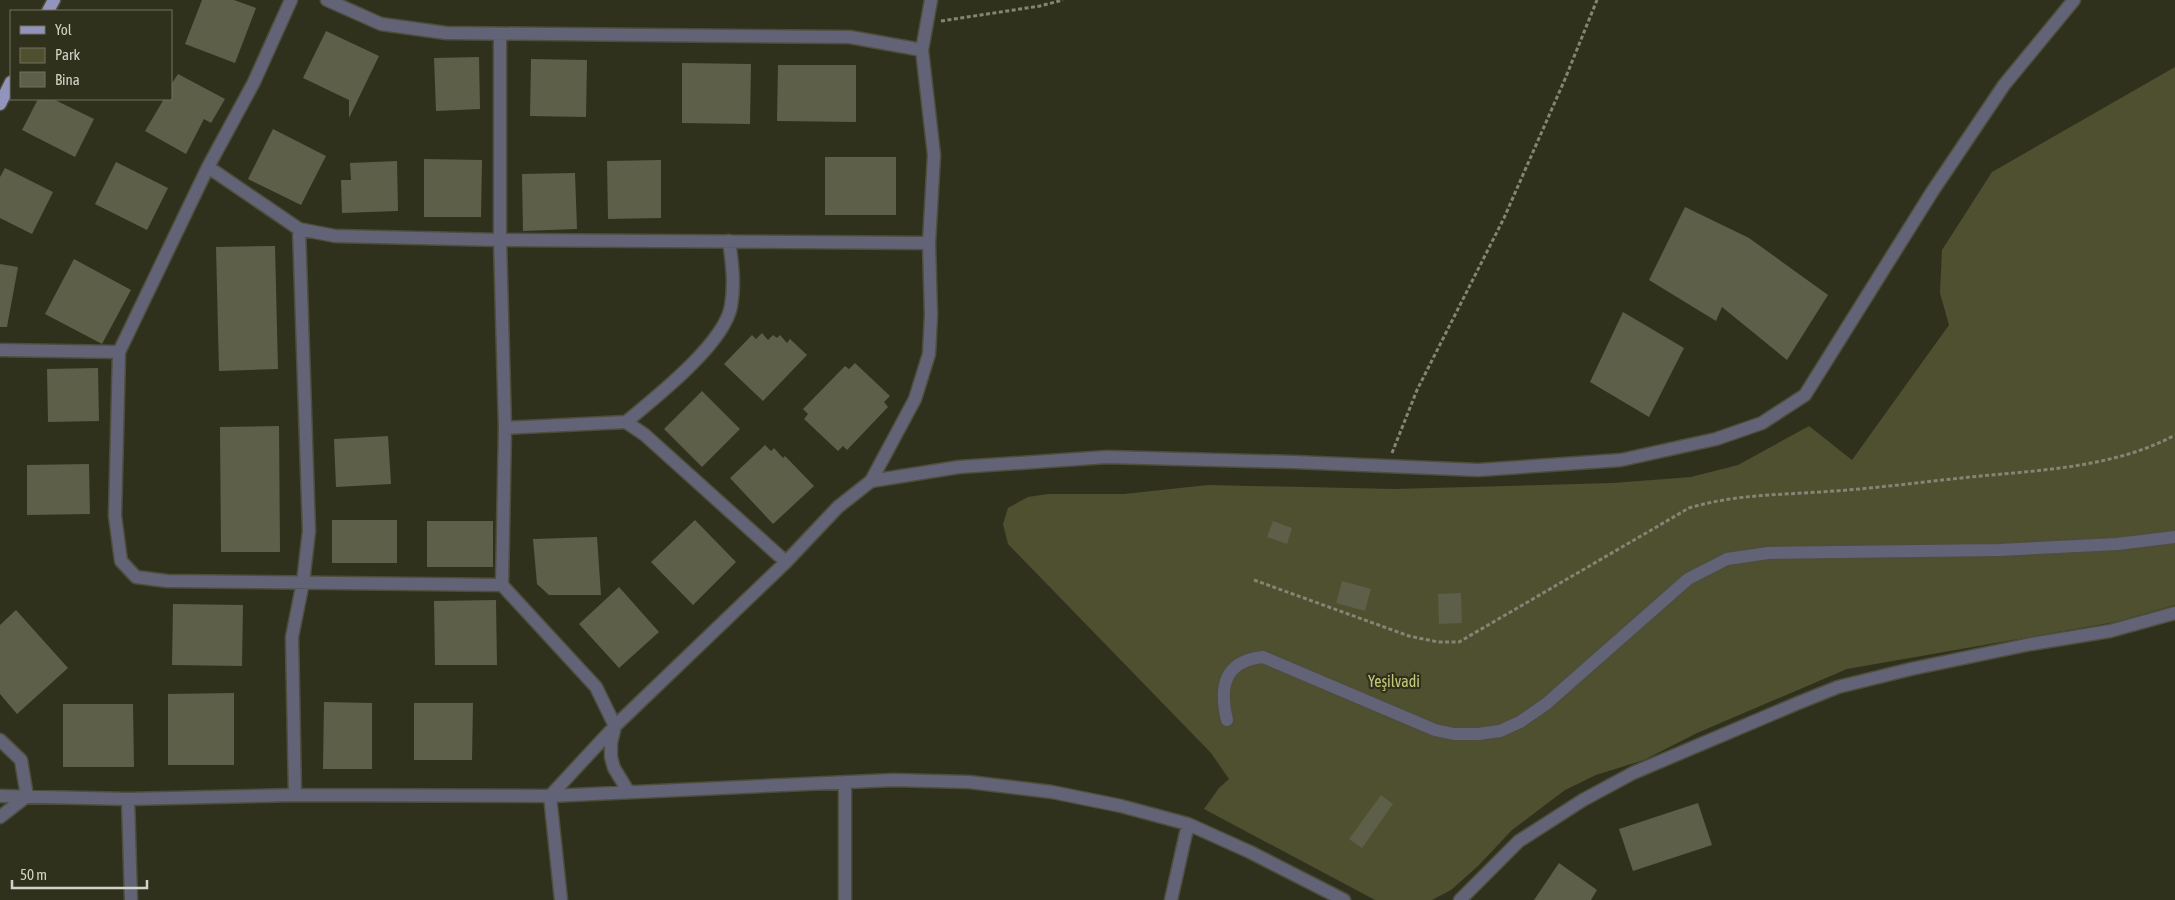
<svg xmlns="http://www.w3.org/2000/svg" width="2175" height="900" viewBox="0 0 2175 900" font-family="'Asap Condensed',sans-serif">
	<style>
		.green { fill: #4f502f }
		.building { fill: #5d5f49 }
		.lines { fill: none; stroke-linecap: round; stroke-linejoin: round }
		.minor-casing { stroke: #4d4e3b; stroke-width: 15 }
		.major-casing { stroke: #4d4e3b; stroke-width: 15 }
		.path { stroke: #838575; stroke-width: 3; stroke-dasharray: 4 2.5; stroke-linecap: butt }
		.minor { stroke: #626376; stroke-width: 12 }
		.major { stroke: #9394bd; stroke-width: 12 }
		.labels { text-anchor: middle; stroke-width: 4.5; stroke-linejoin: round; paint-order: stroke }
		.park-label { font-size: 16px; fill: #c4c87b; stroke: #30311d }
	</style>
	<rect width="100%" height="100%" fill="#30311d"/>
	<path class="green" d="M2175 67V605L2115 622 1847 669 1697 733 1644 760 1596 775 1565 790 1512 830 1478 866 1451 890 1432 900H1375L1204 809 1219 788 1229 779 1211 753 1008 544 1003 524 1008 508 1028 497 1048 494H1124L1208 485 1394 489 1613 483 1691 477 1738 465 1809 426 1852 460 1949 325 1940 293 1942 250 1992 172Z"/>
	<path class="building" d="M202 0H234L256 8 235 63 185 44Z
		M326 31 379 56 349 118V100L303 78Z
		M479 57 480 109 436 111 434 58Z
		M531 59 587 60 586 117 530 116Z
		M682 63 751 64 750 124 682 123Z
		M778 65H856V122L777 121Z
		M178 74 225 99 211 123 204 119 186 154 145 131 164 99H171V85Z
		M38 99H53L94 119 75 157 22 130Z
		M273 129 326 156 301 205 248 179Z
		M825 157H896V215H825Z
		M424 159 482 160 481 217H424Z
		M661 160V218L608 219 607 161Z
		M397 161 398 211 342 213 341 180H351L350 163Z
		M116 162 168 188 147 230 95 204Z
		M5 168 53 192 32 234 0 218V177Z
		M575 173 577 229 523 231 522 174Z
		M1685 207 1749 238 1828 295 1787 360 1722 307 1716 321 1649 280Z
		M275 246 278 369 219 371 216 247Z
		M74 259 131 290 102 344 45 314Z
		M0 264 18 267 7 327H0Z
		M1623 312 1684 348 1649 417 1590 382Z
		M762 333 768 340 773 335 777 338 780 335 787 343 790 339 807 355 763 401 724 364 752 335 756 339Z
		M855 363 890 396 884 402 888 407 847 450 843 446 838 451 804 419 808 414 803 409 845 366 849 369Z
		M98 368 99 421 48 422 47 369Z
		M702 391 740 429 702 467 664 429Z
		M279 426 280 552H221L220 427Z
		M388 436 391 484 336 487 334 439Z
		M765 445 771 451 774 448 783 458 785 456 814 486 773 524 730 478Z
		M89 464 90 514 27 515V465Z
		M332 520H397V563H332Z
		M695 520 736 562 693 605 651 562Z
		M427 521H493V567H427Z
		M1273 521 1292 528 1287 544 1267 537Z
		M597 537 601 595H549L537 584 533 539Z
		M1342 581 1371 589 1365 611 1336 603Z
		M619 587 659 632 619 668 579 624Z
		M1461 593 1462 623 1439 624 1438 594Z
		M496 600 497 665H435L434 601Z
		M173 604 243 605 242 666 172 665Z
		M16 610 68 668 17 714 0 694V625Z
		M234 693V765H168V694Z
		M324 702 372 703V769H323Z
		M414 703H473L472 760H414Z
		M63 704H133L134 767H63Z
		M1381 795 1393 804 1362 848 1349 839Z
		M1698 803 1712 845 1633 871 1619 829Z
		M1559 863 1597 890 1591 900H1534Z"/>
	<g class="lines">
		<defs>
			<path id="minor" d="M327 0 381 24 446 33 850 37 922 50 934 155 929 243 931 315 929 354 915 399 871 481 838 507 786 562 615 726 550 796 561 900
				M922 50 931 0
				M208 167 299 229 335 236 500 240V34
				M0 350 119 352 208 167 254 82 291 0
				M119 352 115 516 121 561 136 577 167 581 502 585 596 687 615 726 611 743V757L614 768 628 791
				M626 422C655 398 725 343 731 306 735 284 732 262 729 241
				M505 428 626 422 645 435 786 562
				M871 481 959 467 1107 457 1294 462 1478 470 1621 460 1716 439 1762 423 1805 395 1932 192 2004 85 2074 0
				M502 585 505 428 500 240 929 243
				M1227 720C1219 687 1224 661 1263 657L1435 730 1454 734H1478L1500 731 1520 722 1546 704 1688 579 1727 559 1768 553 1999 550 2117 544 2175 537
				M0 740 21 760 27 796 0 817
				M295 795 292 637 303 582 309 531 299 229
				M0 796 128 799 295 795 550 796 893 780 969 782 1052 792 1121 806 1188 824 1250 852 1344 900
				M128 799 131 900
				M845 900V782
				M1171 900 1188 824
				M1460 900 1519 841 1583 800 1633 773 1798 703 1838 687 1911 669 2031 644 2110 631 2175 613"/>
			<path id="major" d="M48 11 54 0
				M0 104 11 82"/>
		</defs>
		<use href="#minor" class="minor-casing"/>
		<use href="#major" class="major-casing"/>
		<path class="path" d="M941 21 1040 6 1063 0
			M1392 453 1417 390 1504 218 1565 79 1597 0
			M1254 580 1409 636 1438 642H1459L1689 508C1732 495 1775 495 1820 492 1871 489 1921 482 1971 477 2039 470 2114 468 2175 435"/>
		<use href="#minor" class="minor"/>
		<use href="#major" class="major"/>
	</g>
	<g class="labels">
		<g class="park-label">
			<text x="1394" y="687">Yeşilvadi</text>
		</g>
	</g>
	<rect x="10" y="10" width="162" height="90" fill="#30311d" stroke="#707261"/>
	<rect x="20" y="26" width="25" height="8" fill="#9394bd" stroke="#707261"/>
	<text x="55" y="35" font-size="15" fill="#d1d3c6">Yol</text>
	<rect x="20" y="48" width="25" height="15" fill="#4f502f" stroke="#707261"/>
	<text x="55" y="60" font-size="15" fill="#d1d3c6">Park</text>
	<rect x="20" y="72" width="25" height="15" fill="#5d5f49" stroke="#707261"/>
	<text x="55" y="85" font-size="15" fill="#d1d3c6">Bina</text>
	<path d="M12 880v8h135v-8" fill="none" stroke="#d1d3c6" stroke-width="2.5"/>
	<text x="20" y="880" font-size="15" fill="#d1d3c6" stroke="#30311d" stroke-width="4" paint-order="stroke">50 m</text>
</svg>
